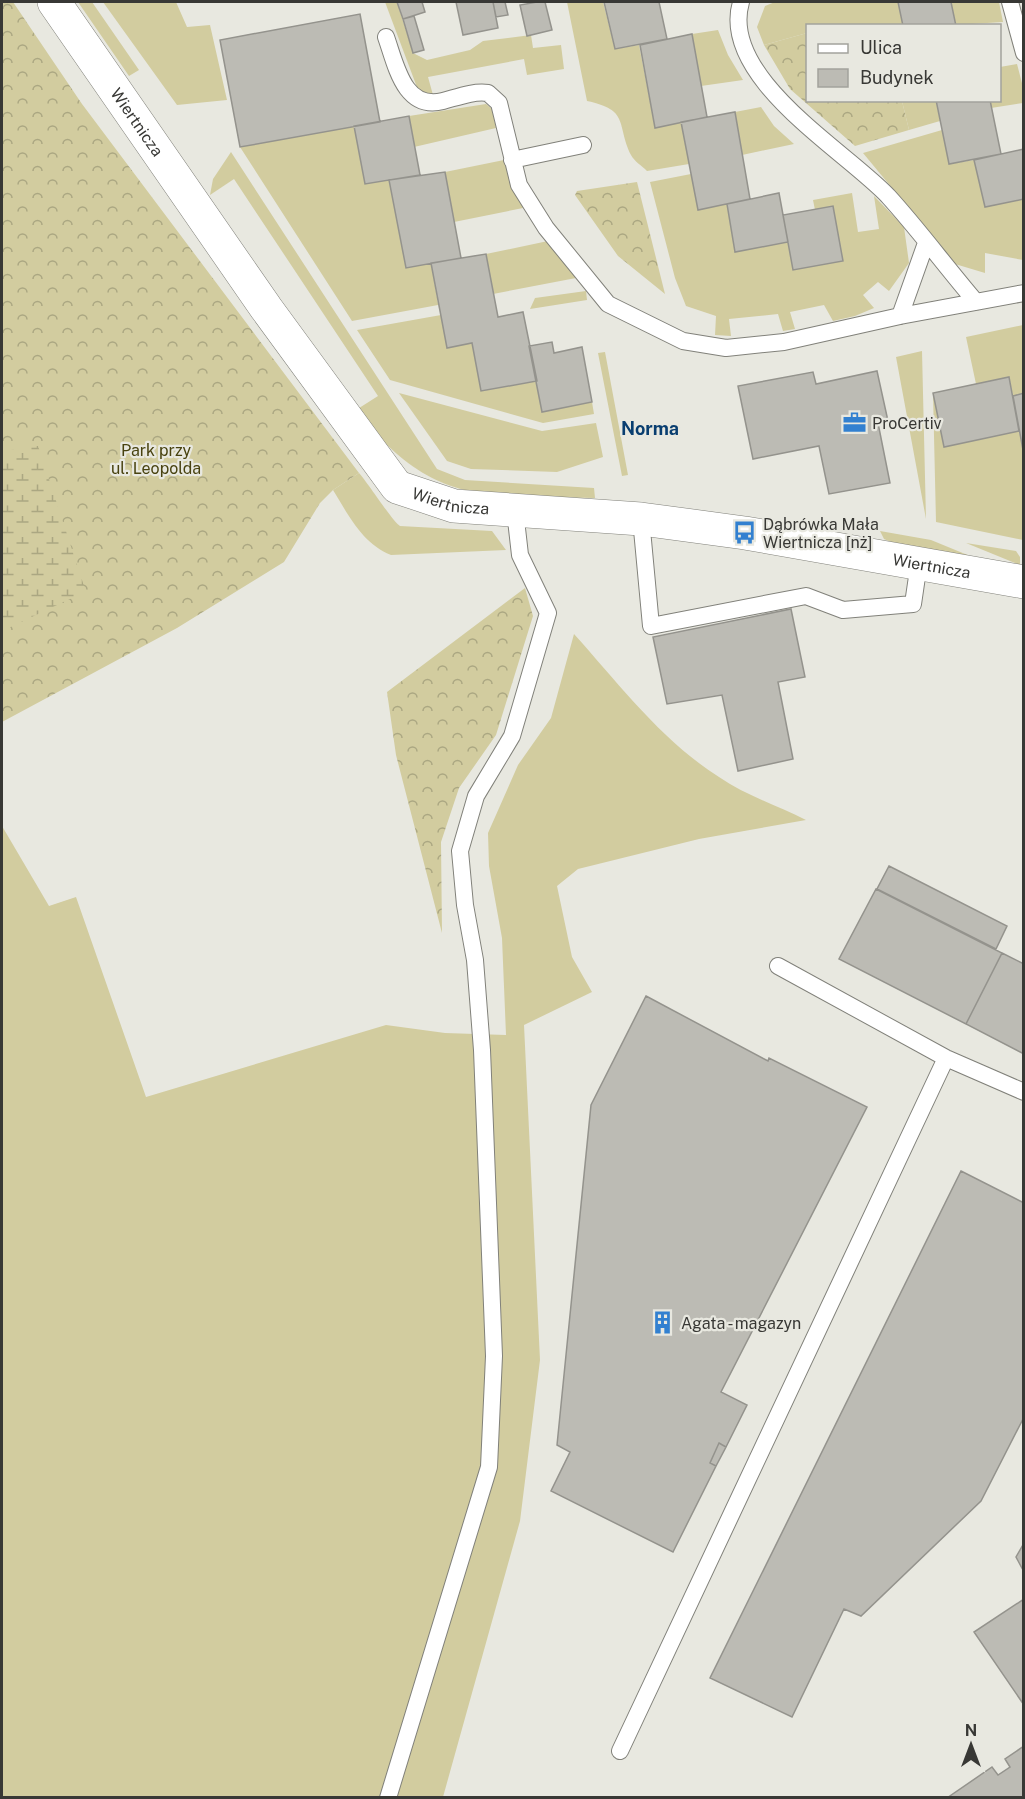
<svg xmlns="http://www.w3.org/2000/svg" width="1025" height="1799" viewBox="0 0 1025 1799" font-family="'Public Sans',sans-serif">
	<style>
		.grass { fill: #d2cc9f }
		.forest { fill: url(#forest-crowns) }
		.wetland { fill: url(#wetland-marsh) }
		.building { fill: #bcbbb4; stroke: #94938d; stroke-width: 1.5 }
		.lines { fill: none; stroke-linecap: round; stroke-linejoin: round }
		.service-casing { stroke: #81817a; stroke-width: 18 }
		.minor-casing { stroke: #81817a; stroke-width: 34 }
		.service { stroke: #fff; stroke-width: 16 }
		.minor { stroke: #fff; stroke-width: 33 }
		.labels { text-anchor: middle; stroke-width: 4.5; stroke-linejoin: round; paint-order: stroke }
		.street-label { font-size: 16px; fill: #383835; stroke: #e8e8e0 }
		.poi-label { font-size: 16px; fill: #383835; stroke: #e8e8e0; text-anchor: start }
		.park-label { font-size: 16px; fill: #48420f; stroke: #e8e8e0 }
		.neighbourhood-label { font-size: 18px; font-weight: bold; fill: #093e70; stroke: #e8e8e0 }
	</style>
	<defs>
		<pattern id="forest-crowns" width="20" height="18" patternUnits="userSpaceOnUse" patternTransform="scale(1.5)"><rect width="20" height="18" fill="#d2cc9f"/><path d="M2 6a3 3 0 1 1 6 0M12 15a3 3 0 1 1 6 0" fill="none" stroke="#aba782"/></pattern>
		<pattern id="wetland-marsh" width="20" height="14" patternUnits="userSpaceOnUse" patternTransform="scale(1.5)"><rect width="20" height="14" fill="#d2cc9f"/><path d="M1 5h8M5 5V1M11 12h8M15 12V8" fill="none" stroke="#aba782"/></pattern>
	</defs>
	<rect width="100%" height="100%" fill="#e8e8e0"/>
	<path class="grass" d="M78 2H92L139 70 129 76Z
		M103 2H176L187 27 210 25 227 100 177 105Z
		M385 2H397L413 53 427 60 470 50 483 41 531 35 533 48 561 45 564 69 527 75 524 59 428 77 433 95 418 90Z
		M567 2H603L615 49 639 45 655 127 681 122 689 164 647 171C642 166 634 161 631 155 616 124 630 110 587 101Z
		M775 2H898L903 25 808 26 807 33 764 45 757 27 765 6Z
		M951 2H999L1003 22 956 25Z
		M718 30 728 55 743 80 701 86 692 34Z
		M1017 64 1023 87V103L991 108 990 101 1000 100V67Z
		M902 101H936L940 121 909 130Z
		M486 104 492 109 496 128 414 147 409 116Z
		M761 107 774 126 794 144 742 155 735 112Z
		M354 126 365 184 389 180 406 268 431 263 439 309 438 305 352 321 240 147Z
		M942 130 949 164 974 160 985 206 1023 199V260L985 253V273L955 264 863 153Z
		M231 152 437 469 465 480 594 488 595 498C482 495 433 507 356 410L378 396 234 179 210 195 213 179Z
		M504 160 523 208 454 222 445 172Z
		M691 174 698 209 727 204 735 252 815 210 813 200 852 193 858 232 879 229 874 196 904 227 909 263 889 291 878 282 863 295 874 308 855 316 833 321 824 305 790 312 795 329 783 331 778 314 729 319 731 336 715 335 716 316 686 306 675 278 650 182Z
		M548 241 576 278 493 294 486 254Z
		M586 291 587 300 530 309 535 298Z
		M441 315 447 348 472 343 481 391 537 381 542 412 592 402 594 414 543 423 390 380 357 330Z
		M1023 325V393L1013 396 1009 377 976 384 966 337Z
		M922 351 926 519 896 357Z
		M605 352 628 475 622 476 598 353Z
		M399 393 542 431 596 423 603 457 557 472 471 469 447 461Z
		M933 393 944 446 1019 431 1024 449 1023 540 936 522Z
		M359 473C368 483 393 522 400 526L492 531 506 550 391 555C362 543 349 516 333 490Z
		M880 531 931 540 970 556 891 542 884 539Z
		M966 543 1016 551 1020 557V565Z
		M574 634C619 684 662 741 719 777 745 795 778 806 806 820L699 839 578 869 557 886 572 957 592 992 524 1025 540 1360 520 1521 443 1797H2V826L49 906 76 897 146 1097 386 1025 445 1033 506 1035 502 938 489 866 488 833 518 765 551 718Z"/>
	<path class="forest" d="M2 2H13L82 104 359 473 333 490 320 503 284 562 177 628 2 722Z
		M807 33 808 100 902 101 909 130 855 146 790 89 764 45Z
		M637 182 665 294 618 256 575 195 577 191Z
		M525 588 533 616 496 735 459 788 441 842 442 933 396 755 387 692Z"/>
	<path class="wetland" d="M29 446H38L84 586 74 597 2 631V452Z"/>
	<path class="building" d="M397 2H422L425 12 403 19Z
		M456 2H493L498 28 463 35Z
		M493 2H505L508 15 496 17Z
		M537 2H545L552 30 527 36 520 5Z
		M604 2H659L667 39 615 49Z
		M898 2H951L956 26H903Z
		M360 14 380 122 240 147 220 40Z
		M414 16 424 50 413 53 403 19Z
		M692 34 707 117 655 128 640 45Z
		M936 100H990L1001 154 949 164Z
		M735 112 750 199 698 210 681 122Z
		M409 116 420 175 365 184 354 126Z
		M1024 149V199L985 207 974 160Z
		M445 172 461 258 406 268 389 180Z
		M779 193 788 242 735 252 727 204Z
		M833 206 843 261 793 270 783 215Z
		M486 254 498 317 523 312 537 381 481 391 472 343 447 348 431 263Z
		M552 342 554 353 582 347 592 402 542 412 529 346Z
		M877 371 888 421 878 423 890 483 829 494 819 446 753 459 738 386 813 372 816 384Z
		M1009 377 1019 431 944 447 933 393Z
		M1024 393V449L1023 450 1013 396Z
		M791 609 805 677 778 682 793 759 738 771 722 695 667 704 653 637Z
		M889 866 1007 926 996 949 877 889Z
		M876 889 1002 953 966 1024 839 959Z
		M1002 953 1024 964V1054L966 1024Z
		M646 996 768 1061 769 1058 867 1107 721 1392 747 1405 726 1447 719 1443 710 1463 716 1466 673 1552 551 1491 570 1452 557 1445 591 1105Z
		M961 1171 1024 1203V1417L981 1501 861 1616 844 1609 792 1717 710 1678Z
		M719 1443 726 1447 716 1466 710 1463Z
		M1024 1543V1572L1016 1557Z
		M1024 1599V1705L974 1632Z
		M1024 1746V1798H947L992 1767 998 1775 1010 1767 1005 1759Z"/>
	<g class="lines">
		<defs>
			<path id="service" d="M741 2C719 77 843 149 888 196 919 230 946 267 976 302
				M1010 2 1024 53
				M386 37C396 65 404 111 443 101 458 97 473 91 488 93L499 103 519 185 546 228 608 304 683 341 726 348 784 342 900 316 1024 293
				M512 160 583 145
				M900 316 926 243
				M641 519 651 626 806 596 843 610 913 604 919 563
				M778 966 946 1058 1024 1092
				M620 1751 946 1058
				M388 1798 489 1467 494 1356 482 1050 475 960 465 905 460 851 476 796 512 736 548 613 520 555 515 511"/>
			<g id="minor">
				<path id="s1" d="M54 2 266 308 397 487 454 506 641 519 745 533 1024 582"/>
			</g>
		</defs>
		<use href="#service" class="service-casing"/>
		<use href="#minor" class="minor-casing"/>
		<use href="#service" class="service"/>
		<use href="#minor" class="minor"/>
	</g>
	<defs>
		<symbol id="office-bare" viewBox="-9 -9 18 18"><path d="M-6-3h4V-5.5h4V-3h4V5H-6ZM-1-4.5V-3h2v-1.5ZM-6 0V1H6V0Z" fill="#3280d0" stroke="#e8e8e0" stroke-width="2.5" paint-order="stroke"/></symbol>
		<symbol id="bus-bare" viewBox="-9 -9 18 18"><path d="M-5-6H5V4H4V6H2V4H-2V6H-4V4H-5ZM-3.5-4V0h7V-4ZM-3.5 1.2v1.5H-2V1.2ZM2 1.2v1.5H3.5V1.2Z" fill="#3280d0" stroke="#e8e8e0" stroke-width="2.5" paint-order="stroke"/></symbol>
		<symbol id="building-bare" viewBox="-9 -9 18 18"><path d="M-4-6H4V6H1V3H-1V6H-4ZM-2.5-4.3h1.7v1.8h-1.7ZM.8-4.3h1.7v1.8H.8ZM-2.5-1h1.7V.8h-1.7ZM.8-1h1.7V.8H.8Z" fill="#3280d0" stroke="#e8e8e0" stroke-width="2.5" paint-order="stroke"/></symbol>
	</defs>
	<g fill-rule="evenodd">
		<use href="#office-bare" x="838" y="406" width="33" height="33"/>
		<use href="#bus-bare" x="728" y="516" width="33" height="33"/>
		<use href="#building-bare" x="646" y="1306" width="33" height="33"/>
	</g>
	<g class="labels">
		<g class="street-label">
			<text dy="6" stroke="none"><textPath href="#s1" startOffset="146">Wiertnicza</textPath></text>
			<text dy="6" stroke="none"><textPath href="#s1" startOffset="650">Wiertnicza</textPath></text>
			<text dy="6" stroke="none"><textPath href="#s1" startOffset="1136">Wiertnicza</textPath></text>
		</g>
		<g class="poi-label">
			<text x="872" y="429">ProCertiv</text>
			<text x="763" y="530">Dąbrówka Mała<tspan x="763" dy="18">Wiertnicza [nż]</tspan></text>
			<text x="681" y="1329">Agata - magazyn</text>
		</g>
		<g class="park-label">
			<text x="156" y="456">Park przy<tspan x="156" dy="18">ul. Leopolda</tspan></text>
		</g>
		<g class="neighbourhood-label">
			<text x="650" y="435">Norma</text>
		</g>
	</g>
	<rect width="1025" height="1799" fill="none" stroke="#383835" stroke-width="6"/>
	<rect x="806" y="24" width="195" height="78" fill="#e8e8e0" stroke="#a2a29c" stroke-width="1.5"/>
	<rect x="818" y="44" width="30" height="9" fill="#ffffff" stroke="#a2a29c" stroke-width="1.5"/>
	<text x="860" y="54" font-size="18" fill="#383835">Ulica</text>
	<rect x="818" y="69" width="30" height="18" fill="#bcbbb4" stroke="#a2a29c" stroke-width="1.5"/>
	<text x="860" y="84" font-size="18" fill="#383835">Budynek</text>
	<g transform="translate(971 1745)" stroke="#e8e8e0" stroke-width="4.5" paint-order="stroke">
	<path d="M0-4.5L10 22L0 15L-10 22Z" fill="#383835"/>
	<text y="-9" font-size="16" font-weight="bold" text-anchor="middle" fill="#383835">N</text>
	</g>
</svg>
